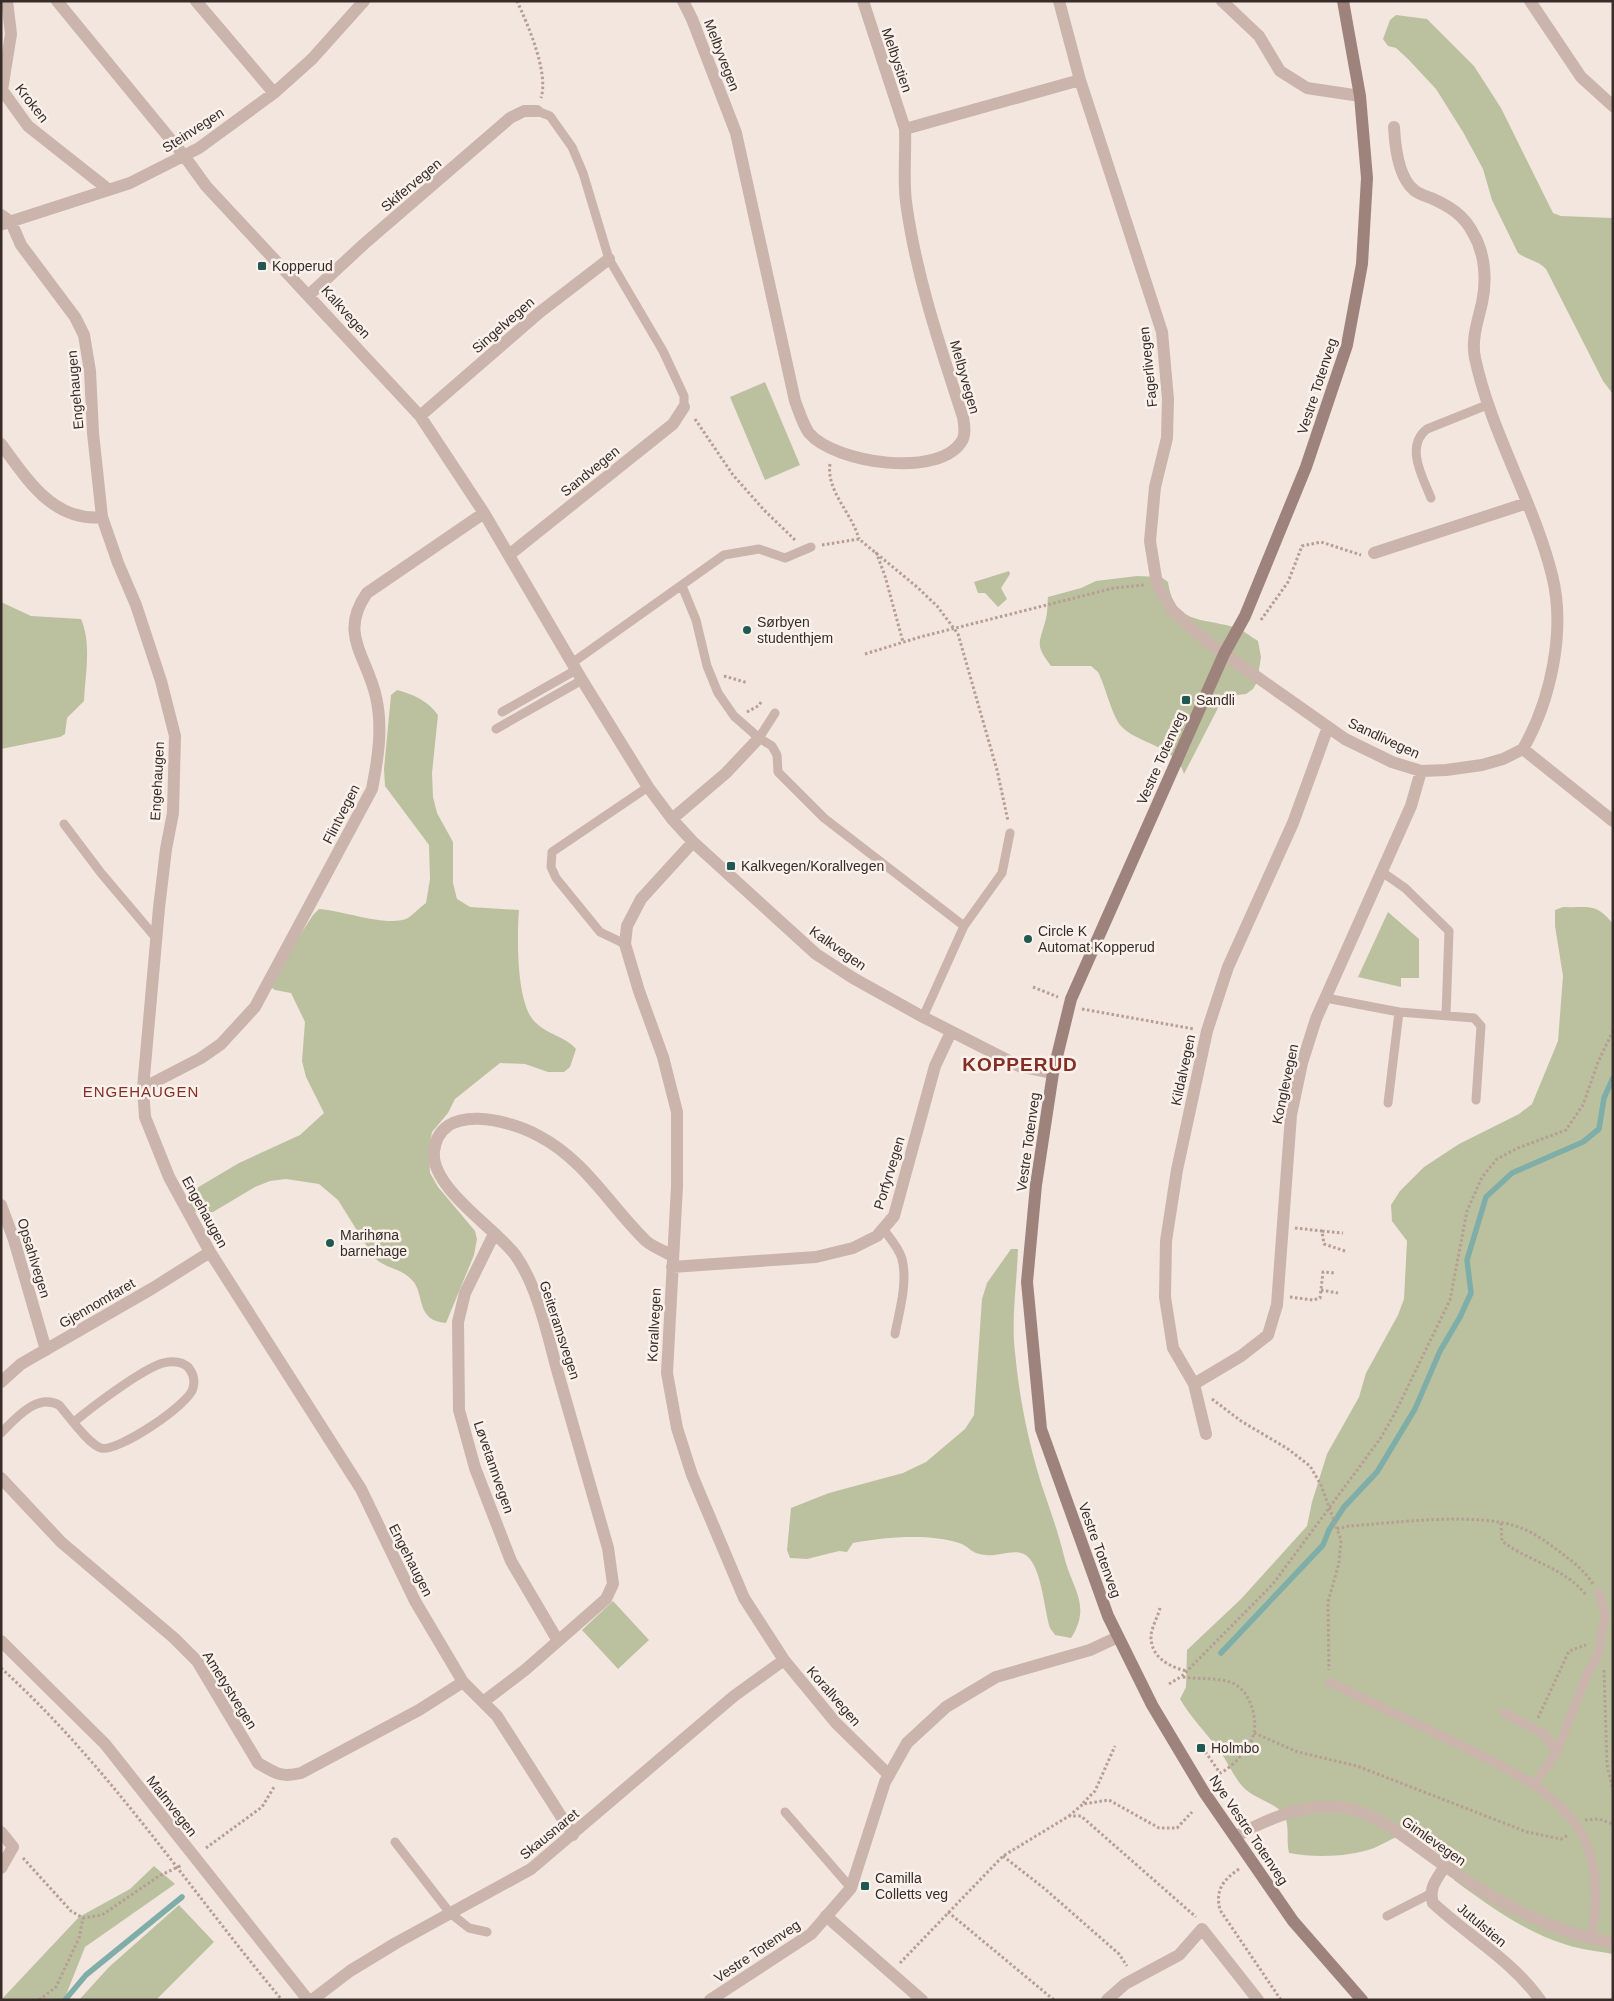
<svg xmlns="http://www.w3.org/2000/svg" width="1614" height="2001" viewBox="0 0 1614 2001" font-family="Arial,sans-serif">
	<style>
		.green { fill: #bbc19f }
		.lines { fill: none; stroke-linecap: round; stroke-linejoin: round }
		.stream { stroke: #7faea9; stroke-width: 5.5 }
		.path { stroke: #b69e95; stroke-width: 3; stroke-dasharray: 2.5 2.5; stroke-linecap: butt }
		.service { stroke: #cab4ab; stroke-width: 9 }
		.minor { stroke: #cab4ab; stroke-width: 12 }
		.tertiary { stroke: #cab4ab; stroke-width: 12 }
		.secondary { stroke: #9e837c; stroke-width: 12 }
		.poi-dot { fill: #215853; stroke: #faf1eb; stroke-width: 2 }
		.labels { text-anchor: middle; stroke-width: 5; stroke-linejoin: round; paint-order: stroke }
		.street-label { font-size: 14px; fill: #382c2a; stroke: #faf1eb }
		.poi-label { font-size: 14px; fill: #382c2a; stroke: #faf1eb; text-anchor: start }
		.neighbourhood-label { font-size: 15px; letter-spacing: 1px; fill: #842e26; stroke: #faf1eb }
		.district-label { font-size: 19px; font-weight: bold; letter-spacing: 1px; fill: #842e26; stroke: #faf1eb }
	</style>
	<rect width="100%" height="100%" fill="#f2e6df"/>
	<path class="green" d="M1396 15 1427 19 1474 66 1501 108 1553 213 1561 216 1613 218V394L1603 381 1546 269C1538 260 1527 260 1518 253L1492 200 1483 169 1463 132 1436 89 1408 59 1396 48 1388 46 1383 39 1390 20Z
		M765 382 800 465 765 480 730 397Z
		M1009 571 1010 574 1001 588 1007 599 998 607 985 593H978L974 582Z
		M1137 576 1161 577 1168 582C1174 624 1202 618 1234 627 1242 629 1251 637 1258 641L1261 657 1257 682 1253 689 1246 694 1229 696 1218 708 1184 774C1176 745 1137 744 1121 726 1112 716 1105 685 1098 672L1091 666H1051C1035 644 1039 645 1045 622 1048 614 1047 605 1048 597L1081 588 1096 581Z
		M1 602 31 616 81 619C92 644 85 675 84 701L67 718 65 734 60 737 1 749Z
		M397 690C413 694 428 701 438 715L432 773 433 797 437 813 453 842V883L457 899 470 907 519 910C517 936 516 1004 535 1022 546 1034 565 1036 576 1049L570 1067 564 1072H548L525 1064 500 1063 455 1099 448 1113 432 1132 429 1148 430 1173 438 1187 475 1231 477 1239 474 1255 446 1323C415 1321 425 1293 412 1280 400 1267 384 1269 373 1256L338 1200 319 1184 286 1179 270 1181 255 1187 213 1212C205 1214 195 1214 189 1208L190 1192 239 1163 300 1135 324 1113 306 1077 302 1061 305 1022 291 993 275 990 268 985 313 915 319 909C342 910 388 928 408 918 414 914 420 907 426 903L430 879 429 845 385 786 384 769 391 695Z
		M1563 907C1588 908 1596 902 1613 924V1954C1598 1951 1582 1950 1567 1945 1525 1932 1489 1906 1454 1880L1455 1870C1442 1859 1427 1838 1410 1835 1398 1833 1385 1844 1374 1848 1349 1857 1315 1858 1289 1853 1286 1841 1290 1825 1284 1815 1275 1802 1254 1799 1243 1787 1234 1777 1228 1763 1220 1751 1207 1734 1191 1718 1180 1699L1186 1687 1187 1650 1241 1599 1307 1526 1312 1502 1327 1454 1359 1397 1366 1373 1398 1315 1404 1299 1407 1241 1392 1221 1391 1205 1400 1191 1424 1167 1459 1144 1519 1114 1532 1104 1558 1041 1563 976 1555 926V910Z
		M1388 912 1419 939V978H1401V987L1358 977Z
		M1011 1249H1018C1017 1282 1011 1320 1015 1352 1019 1396 1028 1441 1041 1483 1049 1507 1058 1531 1064 1556 1072 1589 1092 1605 1071 1638L1055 1635 1050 1628C1044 1609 1042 1569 1027 1556 1016 1547 999 1557 986 1555 970 1554 971 1547 959 1543 930 1533 883 1537 853 1543L847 1552 839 1551 807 1559 790 1558 787 1550 791 1508 829 1493 903 1473 926 1462 965 1429 974 1415 982 1299 987 1283Z
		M613 1601 649 1640 618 1669 582 1630Z
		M154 1866 175 1884 85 1947 64 2000H1L79 1917 130 1889Z
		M179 1905 214 1942 156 2000H79L109 1967Z"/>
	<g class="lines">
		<path class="stream" d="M1221 1653 1323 1545 1329 1530 1344 1507 1377 1472 1415 1409 1440 1351 1460 1317 1471 1293 1467 1260 1486 1197 1512 1173 1583 1142 1599 1129 1604 1098 1613 1078
			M65 2000 86 1975 182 1897"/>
		<path class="path" d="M517 1C528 25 549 73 541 98
			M695 419 733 475 764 510 795 540
			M830 464C826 491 852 513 859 539
			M822 545 859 539 917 587 937 606 958 634 997 770 1008 821
			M876 552 885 576 903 642
			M1261 620 1288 582 1302 546 1321 542 1361 555
			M865 654 920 637 1114 588 1144 585
			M724 676 748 683
			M747 712 758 706 762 701
			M1033 987 1058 997
			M1082 1009 1194 1029
			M1295 1228 1322 1231 1324 1244 1345 1251
			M1322 1231 1343 1233
			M1321 1290 1338 1293
			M1290 1297 1313 1300 1320 1298 1323 1272 1336 1273
			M1212 1399 1241 1421 1288 1449 1310 1466 1321 1485 1341 1540 1339 1563 1328 1602 1329 1670
			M1501 1523 1502 1541C1529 1562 1564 1567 1586 1595
			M1337 1529 1349 1526C1395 1523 1478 1511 1521 1528 1535 1533 1548 1543 1560 1552 1572 1561 1585 1571 1593 1584
			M1160 1608C1158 1616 1152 1627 1151 1635 1150 1657 1169 1667 1187 1671
			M1 1668C109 1766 189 1889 282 2000
			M1604 1670 1607 1765 1613 1791
			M1183 1677C1200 1680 1221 1676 1236 1685 1250 1693 1257 1717 1254 1733 1251 1747 1232 1768 1220 1773L1202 1747
			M1169 1684 1182 1676 1273 1584 1380 1439 1395 1413 1450 1300 1467 1211 1482 1177 1497 1159 1518 1148 1566 1130 1583 1105 1598 1062 1613 1031
			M1538 1718 1569 1651 1586 1645
			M1254 1733 1298 1752 1357 1766 1527 1832 1561 1839 1568 1835
			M1083 1803 1095 1791 1115 1746
			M1069 1816 1083 1804 1109 1800 1159 1828H1177L1192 1812
			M1585 1820 1599 1819 1613 1824
			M206 1848 262 1807 274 1787
			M1003 1856 1045 1889 1119 1954 1127 1966
			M23 1858 71 1911 83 1918 102 1915 159 1876 182 1865
			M1239 1869C1223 1880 1215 1890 1220 1910L1281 2000
			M948 1912 1054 2000
			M900 1963 1003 1856 1069 1816H1081L1196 1917
			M39 2000 56 1987 79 1938 83 1918"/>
		<path class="service" d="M537 111 550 116 572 147 583 173 609 259 663 351 684 396V407
			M1431 498C1422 476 1405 446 1427 429L1487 405
			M682 586 696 620 707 666 718 693 734 716 759 738 772 746 777 755 778 772 824 818 964 926
			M572 663 724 555 759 549 785 558 811 547
			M502 712 576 670
			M496 729 582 680
			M759 738 775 713
			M64 824 101 873 156 938
			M1382 872 1405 888 1449 931 1446 1015
			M625 944 600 932 556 878 551 867 552 852 648 787
			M1326 998 1399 1012 1474 1018 1481 1026 1476 1100
			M923 1017 964 926 1002 873 1010 833
			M1388 1103 1399 1012
			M883 1229C890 1238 899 1248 902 1259 908 1283 899 1312 895 1334
			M1 1433C16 1418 37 1393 59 1405 68 1415 88 1444 101 1448 117 1453 190 1404 193 1388 195 1381 193 1373 188 1367 181 1361 171 1361 163 1363 142 1369 92 1407 74 1422
			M1329 1682C1371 1702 1414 1723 1456 1743 1548 1788 1614 1820 1591 1938
			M1504 1713 1544 1734 1557 1751
			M1535 1783 1557 1751 1589 1670 1598 1656 1605 1615 1599 1593
			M785 1812 851 1888
			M395 1842 450 1913 469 1928 487 1932
			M1387 1916 1430 1894"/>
		<path class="minor" d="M7 1 11 34 2 90 28 126 109 190
			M57 1 185 157 206 186 420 416 484 513 582 680 648 787 672 819 693 842 816 954 853 978 923 1017 1019 1066 1053 1073
			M196 1 274 93
			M683 1 692 19 736 133 795 401C799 411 803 425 809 433 834 463 942 480 963 439 966 432 964 424 963 417 940 346 916 276 906 202 903 178 906 153 905 129L1080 80
			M863 1 905 129
			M1059 1 1080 80 1162 332 1168 399 1167 438 1155 487 1150 541 1157 584 1172 610 1206 641 1345 739 1392 762 1421 771 1446 770 1482 765 1503 759 1523 749 1613 821
			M1222 1 1259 36 1280 71 1307 88 1360 96
			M1530 1 1581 77 1613 106
			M1394 127C1395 146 1398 177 1414 190 1418 194 1426 196 1431 198 1449 206 1464 215 1473 233 1485 253 1487 280 1482 303 1478 320 1471 340 1475 358 1491 433 1533 500 1552 575 1566 630 1551 700 1523 749
			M1 215 11 222 21 245 75 317 84 335 90 371 93 433 102 517 118 563 136 605 161 681 175 736 173 813 166 849 159 908 143 1088 145 1117 169 1177 210 1252 361 1489 415 1601 463 1682 497 1716 573 1835
			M3 224 130 183 199 148 274 93 312 59 364 1
			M309 295 364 244 510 118 524 111H537
			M420 416 540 312 609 259
			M1 444C27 479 53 522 102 517
			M1374 553 1527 503
			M509 555 673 424 684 407
			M672 819 726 773 759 738
			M693 842 641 899 627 926 625 944 639 991 663 1057 677 1112V1186L667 1373 677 1428 692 1475 744 1598 784 1660 836 1723 889 1775
			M143 1088 201 1058 221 1044 255 1007 372 789C378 759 383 727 376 697 367 656 338 634 367 593L484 513
			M1 1205 14 1240 46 1350
			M494 1234 465 1293 458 1322 459 1410 475 1468 511 1561 558 1641
			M672 1267 816 1257 853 1248 877 1236 894 1216 935 1066 951 1032
			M1 1382 21 1364 153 1288 210 1252
			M1194 1384 1241 1356 1268 1335 1277 1305 1291 1115 1302 1063 1316 1019 1411 806 1421 771
			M1206 1434 1194 1384 1173 1348 1165 1297 1166 1241 1177 1170 1207 1031 1228 967 1293 823 1328 727
			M1 1478 61 1542 174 1638 197 1661 258 1763C275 1773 281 1778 301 1773L419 1710 463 1682
			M1 1641 105 1744 308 2000
			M483 1702 525 1670 606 1599 613 1584 608 1548C590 1487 574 1427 556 1366 547 1332 537 1286 516 1256 497 1229 430 1188 434 1151 440 1101 510 1120 539 1136 585 1160 610 1206 646 1241 653 1247 664 1251 673 1256
			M1 1832 13 1847 1 1868
			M1445 1866C1437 1879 1428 1888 1433 1903 1467 1935 1513 1961 1540 2000
			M826 1916 922 2000
			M312 2000 350 1971 396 1943 531 1869 734 1696 784 1660
			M1107 2000 1125 1984 1179 1955 1202 1929 1258 2000"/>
		<path class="tertiary" d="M1235 1837C1268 1818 1311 1800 1351 1809 1382 1816 1418 1848 1445 1866 1496 1902 1550 1932 1613 1943
			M710 2000 811 1934 851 1888 885 1782 907 1743 946 1707 996 1677 1090 1650 1118 1637"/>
		<path class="secondary" d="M1343 1 1360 96 1367 178 1362 264 1347 345 1306 467 1245 616 1224 654 1071 999 1053 1073 1036 1185 1027 1282 1041 1429 1108 1616 1152 1705 1204 1792 1293 1921 1362 2000"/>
	</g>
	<g class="poi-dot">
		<rect x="257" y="261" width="10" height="10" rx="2.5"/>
		<circle cx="747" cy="630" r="5"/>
		<rect x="1181" y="695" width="10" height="10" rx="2.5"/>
		<rect x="726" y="861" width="10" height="10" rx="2.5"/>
		<circle cx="1028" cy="939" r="5"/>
		<circle cx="330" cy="1243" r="5"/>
		<rect x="1196" y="1743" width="10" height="10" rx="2.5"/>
		<rect x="860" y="1881" width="10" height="10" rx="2.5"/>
	</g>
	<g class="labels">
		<g class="street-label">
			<text transform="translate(722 55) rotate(69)" y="5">Melbyvegen</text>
			<text transform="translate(897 60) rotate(71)" y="5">Melbystien</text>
			<text transform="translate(32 103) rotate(52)" y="5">Kroken</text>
			<text transform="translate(193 130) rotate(-33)" y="5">Steinvegen</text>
			<text transform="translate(411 185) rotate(-40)" y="5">Skifervegen</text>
			<text transform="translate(346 312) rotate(48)" y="5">Kalkvegen</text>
			<text transform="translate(503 325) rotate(-41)" y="5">Singelvegen</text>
			<text transform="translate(1148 367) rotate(-96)" y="5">Fagerlivegen</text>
			<text transform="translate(965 377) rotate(74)" y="5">Melbyvegen</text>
			<text transform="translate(1317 386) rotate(-72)" y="5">Vestre Totenveg</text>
			<text transform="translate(75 390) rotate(-95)" y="5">Engehaugen</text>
			<text transform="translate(590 471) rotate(-39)" y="5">Sandvegen</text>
			<text transform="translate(1384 738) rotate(25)" y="5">Sandlivegen</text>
			<text transform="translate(1161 758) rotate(-66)" y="5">Vestre Totenveg</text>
			<text transform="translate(157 781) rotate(-87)" y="5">Engehaugen</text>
			<text transform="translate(341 814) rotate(-63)" y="5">Flintvegen</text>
			<text transform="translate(838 948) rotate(35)" y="5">Kalkvegen</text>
			<text transform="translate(1183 1070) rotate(-78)" y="5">Kildalvegen</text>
			<text transform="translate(1285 1084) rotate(-78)" y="5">Konglevegen</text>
			<text transform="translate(1028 1142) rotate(-82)" y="5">Vestre Totenveg</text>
			<text transform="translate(889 1173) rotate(-73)" y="5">Porfyrvegen</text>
			<text transform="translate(205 1212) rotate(61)" y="5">Engehaugen</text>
			<text transform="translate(34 1258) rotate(73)" y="5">Opsahlvegen</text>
			<text transform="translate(97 1303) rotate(-30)" y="5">Gjennomfaret</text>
			<text transform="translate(654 1325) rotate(-87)" y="5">Korallvegen</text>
			<text transform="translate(560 1330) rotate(72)" y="5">Geiteramsvegen</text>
			<text transform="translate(494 1467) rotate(71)" y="5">Løvetannvegen</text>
			<text transform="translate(1100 1550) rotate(70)" y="5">Vestre Totenveg</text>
			<text transform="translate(411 1560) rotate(63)" y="5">Engehaugen</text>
			<text transform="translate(230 1690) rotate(58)" y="5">Ametystvegen</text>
			<text transform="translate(834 1696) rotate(49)" y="5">Korallvegen</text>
			<text transform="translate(172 1806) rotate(52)" y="5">Malmvegen</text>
			<text transform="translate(1249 1830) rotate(56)" y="5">Nye Vestre Totenveg</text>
			<text transform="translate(549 1834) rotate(-39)" y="5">Skausnaret</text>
			<text transform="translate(1434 1841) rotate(35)" y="5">Gimlevegen</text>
			<text transform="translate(1482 1925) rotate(40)" y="5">Jutulstien</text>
			<text transform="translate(757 1951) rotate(-34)" y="5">Vestre Totenveg</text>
		</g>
		<g class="poi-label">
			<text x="272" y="271">Kopperud</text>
			<text x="757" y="627">Sørbyen<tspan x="757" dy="16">studenthjem</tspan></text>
			<text x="1196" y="705">Sandli</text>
			<text x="741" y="871">Kalkvegen/Korallvegen</text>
			<text x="1038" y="936">Circle K<tspan x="1038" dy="16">Automat Kopperud</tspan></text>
			<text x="340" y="1240">Marihøna<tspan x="340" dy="16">barnehage</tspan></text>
			<text x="1211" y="1753">Holmbo</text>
			<text x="875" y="1883">Camilla<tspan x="875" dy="16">Colletts veg</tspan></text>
		</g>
		<g class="neighbourhood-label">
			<text x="141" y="1097">ENGEHAUGEN</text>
		</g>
		<g class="district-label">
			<text x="1020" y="1071">KOPPERUD</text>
		</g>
	</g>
	<rect width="1614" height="2001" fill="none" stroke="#382c2a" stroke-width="5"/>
</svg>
